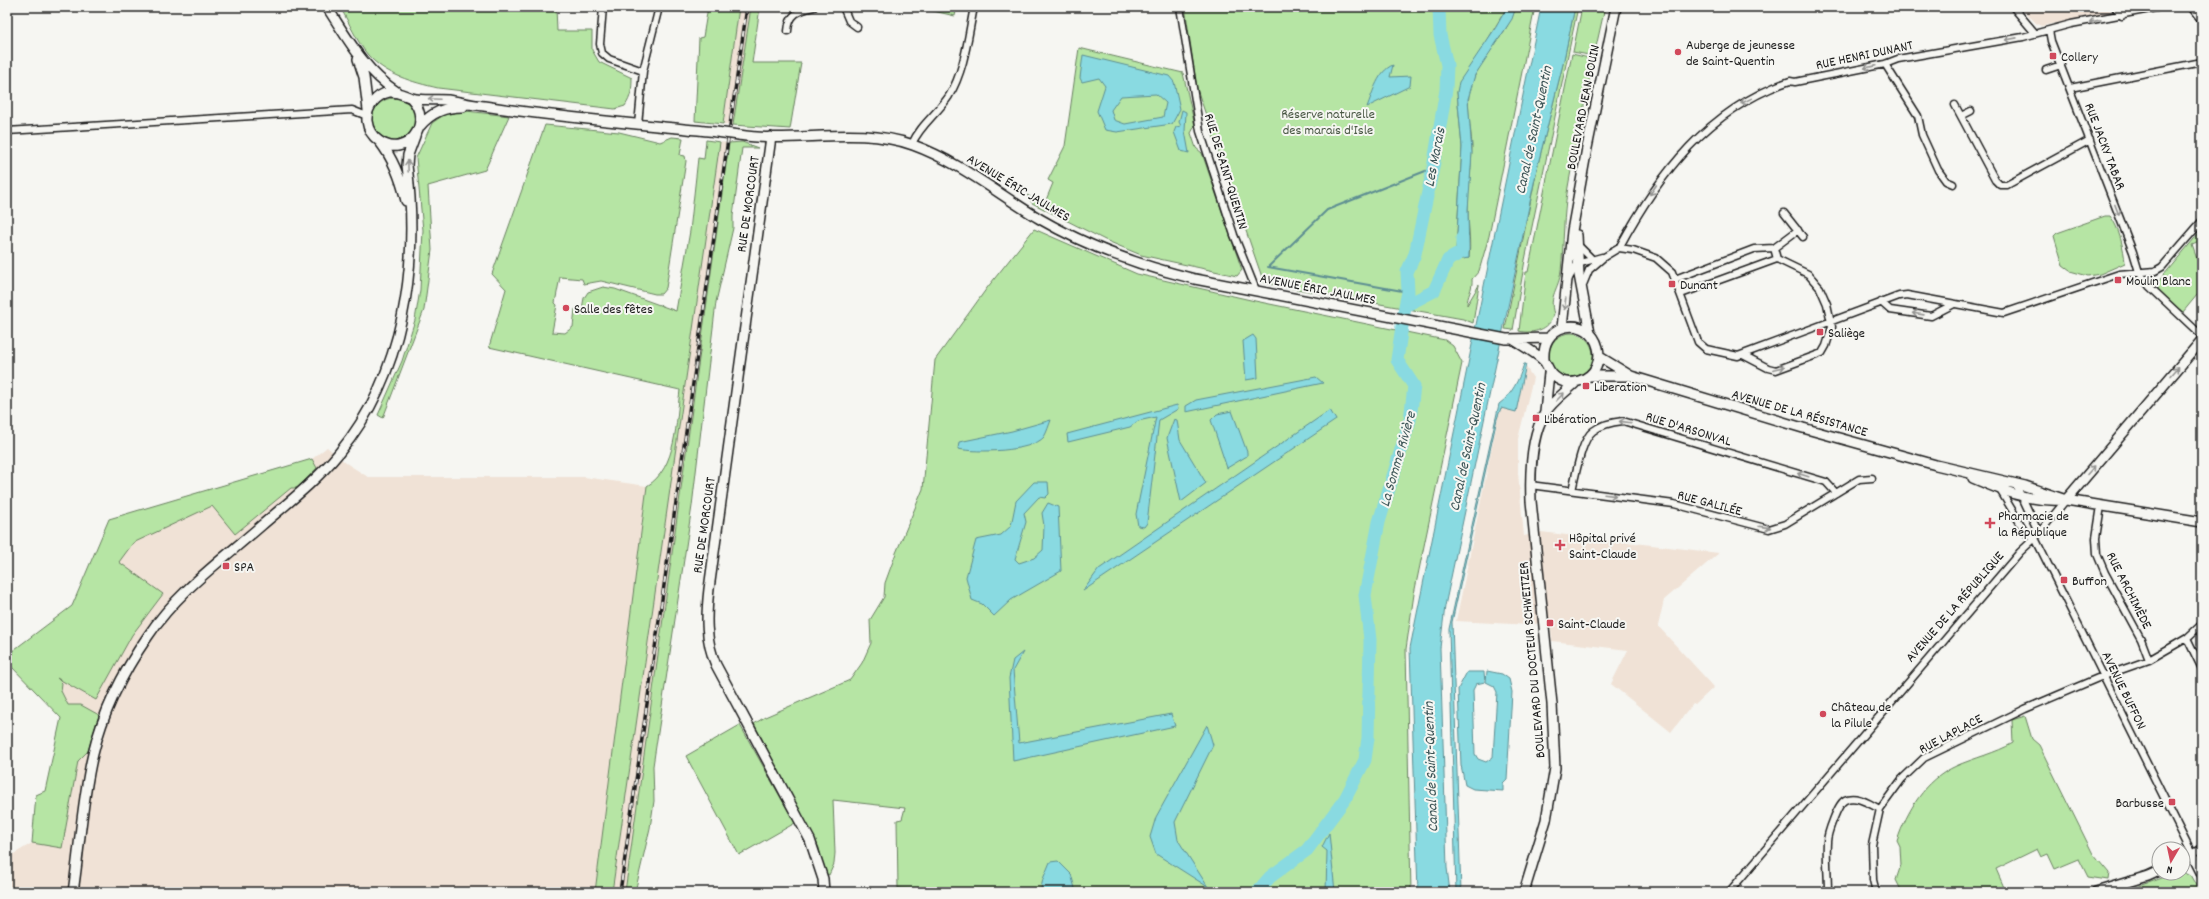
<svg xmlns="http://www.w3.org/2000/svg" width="2209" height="899" viewBox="0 0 2209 899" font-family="Dekko,sans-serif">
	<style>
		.built { fill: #f0e2d6 }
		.green { fill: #b6e5a4; stroke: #698060 }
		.water { fill: #89dae1; stroke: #5d8e92; fill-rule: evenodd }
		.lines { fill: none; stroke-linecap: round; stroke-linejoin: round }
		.stream { stroke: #5d8e92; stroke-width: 2 }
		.river { stroke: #89dae1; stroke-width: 13 }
		.street-casing { stroke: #1c1c1c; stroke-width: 9 }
		.secondary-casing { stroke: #1c1c1c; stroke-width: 12 }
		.street { stroke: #f6f6f2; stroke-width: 6 }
		.secondary { stroke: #f6f6f2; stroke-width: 9 }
		.rail-casing { stroke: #1c1c1c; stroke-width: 3.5 }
		.rail { stroke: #f6f6f2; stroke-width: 2; stroke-dasharray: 6; stroke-linecap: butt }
		.secondary-bridge-casing { stroke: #1c1c1c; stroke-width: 12; stroke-linecap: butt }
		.secondary-bridge { stroke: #f6f6f2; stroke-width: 9 }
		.oneway { stroke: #949492 }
		.poi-dot { fill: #d1495b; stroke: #f6f6f2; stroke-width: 1.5 }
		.labels { text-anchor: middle; stroke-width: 4; stroke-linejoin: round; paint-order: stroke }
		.poi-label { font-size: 14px; fill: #1c1c1c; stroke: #f6f6f2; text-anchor: start }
		.street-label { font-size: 14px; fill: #1c1c1c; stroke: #f6f6f2 }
		.park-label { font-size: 14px; fill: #4a5845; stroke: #f6f6f2 }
		.water-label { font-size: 15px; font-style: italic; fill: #3d5557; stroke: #f6f6f2 }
	</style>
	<rect width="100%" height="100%" fill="#f6f6f2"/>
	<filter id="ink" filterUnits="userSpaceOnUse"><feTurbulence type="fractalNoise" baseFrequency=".025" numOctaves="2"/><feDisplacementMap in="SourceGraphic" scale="8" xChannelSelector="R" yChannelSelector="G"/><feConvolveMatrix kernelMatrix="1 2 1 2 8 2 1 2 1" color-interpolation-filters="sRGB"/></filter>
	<g filter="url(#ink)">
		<path class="built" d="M739 7H751L733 125 723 124Z
			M2020 7H2110L2111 8 2110 13 2041 26 2037 24Z
			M720 142 729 143 630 864 625 892H612Z
			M1526 367 1533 378 1518 439V473L1524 536 1541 532 1719 553 1664 600 1658 626 1714 687 1695 705 1693 704 1671 732 1611 684 1628 650 1552 641 1550 618 1533 625 1456 621 1500 408 1516 411Z
			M327 447 346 463 368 477H584L647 486 595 892H7V858L32 843 36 795 45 791 61 718 11 666 7 655 72 606 109 519 312 459Z"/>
		<path class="green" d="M340 7H556L557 31H592V50L599 62 632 78C632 89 631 97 625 106L615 109 438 88C412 82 386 75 368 55 357 42 349 22 340 7Z
			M708 7H739L723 124 695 121 699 38 703 37Z
			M751 7H760L752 63H801L790 129 733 125Z
			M916 7H957L955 16Z
			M1185 7H1507L1457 92 1462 147 1456 251 1462 259 1469 258C1471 242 1468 226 1468 210 1468 188 1472 167 1472 146 1471 127 1466 107 1470 89 1478 58 1507 37 1516 7H1535L1489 236 1479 271 1472 279C1473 289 1467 296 1467 305L1479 285 1473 323 1463 319 1264 283 1197 89Z
			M1575 7H1578L1525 260 1513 330 1505 329 1538 164 1563 64Z
			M1582 7H1605L1594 56 1573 52Z
			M1079 48 1183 73 1195 126 1191 133 1196 148 1202 153 1242 270 1237 276 1141 255 1105 240 1032 203 1027 195 1044 205 1053 183 1048 180 1065 146Z
			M1572 54 1593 59C1586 102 1575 144 1568 187 1563 215 1564 243 1561 271 1559 289 1548 296 1554 314 1553 315 1553 317 1552 318 1548 331 1529 334 1519 331L1526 272H1528Z
			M372 120a22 22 0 1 1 44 0a22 22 0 1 1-44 0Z
			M466 111 509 116 485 170 428 186 432 250 424 310 383 418 378 415 402 361 415 320 420 290 423 230 416 158 432 123 445 114Z
			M545 125 619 132 660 142 672 137 683 138 680 155 685 156 686 161 666 288 661 294H655L601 281 584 284 582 279 560 277 555 303 557 305 552 332 565 333 573 327 575 309H582L584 298 588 292 603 287 615 289 676 311 690 231 698 158 704 159 706 140 720 142 612 892H595L647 486C677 468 676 421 680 390L489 347 506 289 492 274Z
			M742 142 758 148H742L733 216V228L716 302 692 506 653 766 654 801 650 828 635 892H625L729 143Z
			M2105 216H2110C2119 227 2124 249 2125 263L2100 274 2088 276 2070 271 2063 266 2054 236 2057 233Z
			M1034 229 1137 274 1255 301 1445 340 1453 346 1462 363 1414 594 1406 649 1411 892H936L898 888 897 820 902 819 905 808 833 800 835 853 834 864 829 875 824 873 819 848 754 724 765 717 850 680 862 663 871 643 870 620 884 597 885 583 896 553 923 489 935 360 987 288Z
			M2199 233 2202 241 2192 245 2202 273V289L2183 312C2173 304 2155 296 2158 282Z
			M1549 355a22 22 0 1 1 44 0a22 22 0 1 1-44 0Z
			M312 459 317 468 297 488H291L235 534 212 506 133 543 119 562 163 594 132 635 96 700 57 678 62 683 61 691 68 705H81L99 715 88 751 78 761 62 848 32 843 36 795 45 791 61 718 11 666 7 669V655L72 606 109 519Z
			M2025 716 2032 739 2039 745 2093 854 2109 873 2108 880 2088 877 2079 859 2055 869 2048 854 2041 857 2037 849 1996 869 2006 892H1902L1896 880 1901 865 1900 847 1897 841C1907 811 1925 780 1956 766 1974 758 1996 753 2013 743L2012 720Z
			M740 725 795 823 739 855 686 756Z
			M2183 871 2191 875 2201 892H2123L2176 873H2183Z"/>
		<path class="water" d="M1507 7H1516L1512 19 1475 75 1468 99 1472 153 1468 210 1469 258 1462 259 1456 251 1462 147 1457 92 1459 82 1496 27Z
			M1541 7H1575L1563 64 1538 164 1445 606 1440 648 1447 868 1450 892H1418L1410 648Z
			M1083 55 1169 76 1174 82 1180 109 1172 124 1117 132 1105 130 1097 111 1105 86 1099 78 1082 82 1080 78ZM1156 94 1166 103 1163 117 1125 124 1114 120 1111 110 1121 96Z
			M1393 65 1390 77 1411 76 1410 86 1367 107C1373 92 1378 71 1393 65Z
			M1182 110 1186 112 1185 131 1189 153 1181 151 1174 132 1176 127 1181 126 1179 122Z
			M1253 335 1256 339 1258 378 1246 380 1243 341Z
			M1524 364H1526L1516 412 1501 408 1497 419 1452 622 1461 892H1456L1449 629 1499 404C1512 395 1519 379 1524 364Z
			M1316 377 1323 383 1186 412V406L1196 400Z
			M1177 405 1178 409 1159 420 1147 523 1144 527 1138 526 1136 514 1156 417 1138 421 1130 427 1068 442 1067 434Z
			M1330 410 1336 420 1083 591 1099 569Z
			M1232 411 1247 452V456L1227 468 1211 420 1217 414Z
			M1174 419 1177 420 1180 440 1206 483 1181 502 1167 438Z
			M1051 420C1049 425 1047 432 1044 437 1031 452 977 453 958 449L959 442 1012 431Z
			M1034 482H1048L1049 494 1045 498 1039 497 1024 513 1026 522 1015 559 1019 563 1034 558 1043 550 1044 526 1042 513 1048 503 1058 507 1061 571 1011 600 994 616 982 604 972 600 966 577 976 540 1001 535 1011 526 1016 501Z
			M1023 652 1013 670 1019 743 1171 714 1175 726 1013 761 1009 678 1013 660Z
			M1487 671 1502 674 1509 679 1512 692 1507 779 1503 783V791L1473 789 1465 785 1461 765 1458 689 1467 672H1484L1485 682 1476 684 1473 690 1475 754 1478 759 1486 762 1493 757 1497 692 1494 686 1486 682Z
			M1207 725 1213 745 1175 822 1178 840 1208 887 1156 854 1150 837 1156 817Z
			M1329 833 1335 892H1326L1327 851 1322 847Z
			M1058 861 1071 874 1076 892H1044L1041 888 1043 879 1050 862Z"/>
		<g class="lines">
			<path class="stream" d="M1408 292 1268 267 1327 210 1433 168"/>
			<path class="river" d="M1405 306 1408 292 1407 272 1415 254 1433 168 1446 90 1447 65 1440 35 1439 7
				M1257 892 1270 877 1307 850 1345 799 1365 760 1368 738 1370 640 1365 595 1379 522 1410 420 1414 386 1397 360 1405 306 1434 291 1448 260 1462 252V238"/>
			<defs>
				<path id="street" d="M603 7 600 44 602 53 609 59 643 71
					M843 7 849 21 857 27
					M1180 7 1200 131 1234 235 1256 290
					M2013 7 2035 33
					M2115 7 2122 16
					M2191 7 2202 21
					M2049 30 2051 41 2133 252 2139 272 2149 286 2202 336
					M788 31C789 14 799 10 814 7
					M1885 64 1918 116 1922 135 1938 170 1946 181 1953 184
					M2046 70 2061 65
					M2070 88 2202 62
					M1955 105 1995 180 2000 185H2007L2090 140
					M1961 116 1971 111
					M638 125 643 71 659 7
					M7 131 352 110 367 116
					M912 144C920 125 938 113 949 96 965 70 968 36 974 7
					M1784 213 1803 237
					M1577 244 1592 259
					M1619 248C1659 174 1708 109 1790 81L1795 82 1885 64 1898 59 2023 37 2071 24 2161 7
					M1774 248 1798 230
					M1675 279 1754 249 1774 248 1777 259 1681 294
					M1568 280 1577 264 1602 257
					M1582 287 1589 270 1604 257 1619 248 1633 250 1656 258 1672 272 1698 342 1706 349 1738 356 1899 296 1907 295 2004 313 2119 274 2155 271 2162 267 2202 221
					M1881 302 1890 310 1931 316 1954 304
					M1743 355 1768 368 1776 370 1822 353 1826 346 1832 327 1827 304 1820 288 1808 274 1777 259
					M2016 484 2036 527 2035 538 2192 854 2202 847
					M1530 485 1674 504 1769 529 1785 524 1859 479 1872 478
					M1572 490C1576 475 1581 440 1593 431 1602 424 1613 422 1623 421L1826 482 1836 493
					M2000 490 2026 533 2035 538
					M2101 506 2096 538 2097 554 2105 573 2141 639 2149 660
					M2187 638 2202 669
					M1729 892 2020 552 2035 538 2066 500
					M1828 892C1828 875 1826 859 1827 842 1827 834 1838 803 1845 800 1856 794 1871 805 1880 809
					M1876 892 1873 880 1872 845 1880 809 1902 779 1924 758 2025 709 2098 678 2149 660 2187 638 2202 624"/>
				<path id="secondary" d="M327 7C347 38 365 71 397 92
					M358 59 364 77 368 110
					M411 98C435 123 406 160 379 141 372 136 368 129 367 121 366 107 376 95 389 92 399 91 404 96 412 98 423 101 437 99 448 100 460 102 472 105 484 106 561 118 639 124 716 132
					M420 126C432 112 445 107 463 107
					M739 135C796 144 857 125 913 145 960 162 998 194 1040 219 1088 247 1141 266 1195 279L1506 339 1548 338
					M771 137 709 589C706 616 705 640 716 665L810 840 823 879 824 892
					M380 142C394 160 401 179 406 201
					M1577 235 1579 275 1590 333
					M1562 328 1572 231 1587 148 1616 7
					M1514 340C1523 346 1534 352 1542 359 1549 364 1546 372 1558 379 1564 383 1572 383 1579 381 1613 371 1600 319 1565 327 1549 331 1543 345 1544 359
					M1600 357 1631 376 1803 428 1936 465 2025 486 2066 500 2202 522
					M1590 376H1631
					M1545 412 1549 373
					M1973 478C2001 490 2029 502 2061 500
					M2066 500 2202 340
					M2183 859 2192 854 2202 874
					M73 892C80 846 82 799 93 754 103 712 123 672 148 636 178 591 222 560 262 525 289 502 317 480 339 453 405 373 419 264 407 165L408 155 415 136
					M1524 892 1546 820 1555 768 1552 704 1531 501C1530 476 1531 435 1545 413 1552 401 1566 392 1576 382
					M2096 892 2148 876 2159 871"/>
			</defs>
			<use href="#street" class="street-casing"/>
			<use href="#secondary" class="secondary-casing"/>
			<use href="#street" class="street"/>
			<use href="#secondary" class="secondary"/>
			<defs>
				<path id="rail" d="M620 892 747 7"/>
			</defs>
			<use href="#rail" class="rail-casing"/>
			<use href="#rail" class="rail"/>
			<defs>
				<path id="secondary-bridge" d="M716 132 739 135"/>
			</defs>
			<use href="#secondary-bridge" class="secondary-bridge-casing"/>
			<use href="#secondary-bridge" class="secondary-bridge"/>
		</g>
		<defs><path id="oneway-shaft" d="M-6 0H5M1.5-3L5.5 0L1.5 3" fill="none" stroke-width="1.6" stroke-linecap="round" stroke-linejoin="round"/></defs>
		<g class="oneway">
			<use href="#oneway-shaft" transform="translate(2095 21) rotate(169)"/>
			<use href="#oneway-shaft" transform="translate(2011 39) rotate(169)"/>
			<use href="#oneway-shaft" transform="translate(1870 67) rotate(168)"/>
			<use href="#oneway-shaft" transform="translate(434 99) rotate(-177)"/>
			<use href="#oneway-shaft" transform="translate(1746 101) rotate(154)"/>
			<use href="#oneway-shaft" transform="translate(408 166) rotate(-92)"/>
			<use href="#oneway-shaft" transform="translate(1653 190) rotate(124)"/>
			<use href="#oneway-shaft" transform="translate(2117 210) rotate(69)"/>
			<use href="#oneway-shaft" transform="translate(1565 304) rotate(97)"/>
			<use href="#oneway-shaft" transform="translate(1918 314) rotate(-172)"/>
			<use href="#oneway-shaft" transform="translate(1779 368) rotate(-13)"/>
			<use href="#oneway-shaft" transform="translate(2175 371) rotate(-49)"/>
			<use href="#oneway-shaft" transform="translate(1560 397) rotate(-45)"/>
			<use href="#oneway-shaft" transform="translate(1625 422) rotate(-173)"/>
			<use href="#oneway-shaft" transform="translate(2091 470) rotate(-48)"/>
			<use href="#oneway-shaft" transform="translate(1803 475) rotate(-163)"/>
			<use href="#oneway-shaft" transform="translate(1610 495) rotate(7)"/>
			<use href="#oneway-shaft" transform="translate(1765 527) rotate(7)"/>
		</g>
	</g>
	<g class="poi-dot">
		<circle cx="1678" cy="52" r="4"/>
		<rect x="2049" y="52" width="8" height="8" rx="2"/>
		<rect x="2114" y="276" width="8" height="8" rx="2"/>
		<rect x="1668" y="280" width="8" height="8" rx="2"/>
		<circle cx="566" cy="308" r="4"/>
		<rect x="1816" y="328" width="8" height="8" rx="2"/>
		<rect x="1582" y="382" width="8" height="8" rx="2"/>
		<rect x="1532" y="414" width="8" height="8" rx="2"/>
		<path d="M1988 517h4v4h4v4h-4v4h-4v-4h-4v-4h4z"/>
		<path d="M1558 539h4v4h4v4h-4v4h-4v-4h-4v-4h4z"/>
		<rect x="222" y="562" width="8" height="8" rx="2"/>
		<rect x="2060" y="576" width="8" height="8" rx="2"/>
		<rect x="1546" y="619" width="8" height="8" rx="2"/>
		<circle cx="1823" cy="714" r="4"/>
		<rect x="2168" y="798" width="8" height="8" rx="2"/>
	</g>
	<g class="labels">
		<g class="poi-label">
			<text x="1686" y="49">Auberge de jeunesse<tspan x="1686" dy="16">de Saint-Quentin</tspan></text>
			<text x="2061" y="61">Collery</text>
			<text x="2126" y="285">Moulin Blanc</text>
			<text x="1680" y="289">Dunant</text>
			<text x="574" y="313">Salle des fêtes</text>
			<text x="1828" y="337">Saliège</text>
			<text x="1594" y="391">Liberation</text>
			<text x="1544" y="423">Libération</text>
			<text x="1998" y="520">Pharmacie de<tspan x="1998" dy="16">la République</tspan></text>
			<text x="1569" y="542">Hôpital privé<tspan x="1569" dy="16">Saint-Claude</tspan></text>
			<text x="234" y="571">SPA</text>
			<text x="2072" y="585">Buffon</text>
			<text x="1558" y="628">Saint-Claude</text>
			<text x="1831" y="711">Château de<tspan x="1831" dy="16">la Pilule</tspan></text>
			<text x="2164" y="807" text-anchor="end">Barbusse</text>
		</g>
		<g class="street-label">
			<text transform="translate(1864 54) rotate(-12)" y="5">RUE HENRI DUNANT</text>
			<text transform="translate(1582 107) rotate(-79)" y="5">BOULEVARD JEAN BOUIN</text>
			<text transform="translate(2106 146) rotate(69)" y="5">RUE JACKY TABAR</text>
			<text transform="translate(1227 171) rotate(73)" y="5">RUE DE SAINT-QUENTIN</text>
			<text transform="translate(1019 187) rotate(31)" y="5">AVENUE ÉRIC JAULMES</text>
			<text transform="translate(747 204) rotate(-82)" y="5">RUE DE MORCOURT</text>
			<text transform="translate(1318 288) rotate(11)" y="5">AVENUE ÉRIC JAULMES</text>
			<text transform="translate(1800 412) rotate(16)" y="5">AVENUE DE LA RÉSISTANCE</text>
			<text transform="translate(1689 428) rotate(17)" y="5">RUE D'ARSONVAL</text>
			<text transform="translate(1710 502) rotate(15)" y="5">RUE GALILÉE</text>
			<text transform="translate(703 525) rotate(-82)" y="5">RUE DE MORCOURT</text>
			<text transform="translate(2130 590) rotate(63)" y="5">RUE ARCHIMÈDE</text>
			<text transform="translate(1954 606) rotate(-49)" y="5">AVENUE DE LA RÉPUBLIQUE</text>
			<text transform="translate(1531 660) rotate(-95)" y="5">BOULEVARD DU DOCTEUR SCHWEITZER</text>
			<text transform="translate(2125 690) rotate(64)" y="5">AVENUE BUFFON</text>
			<text transform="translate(1950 733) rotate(-28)" y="5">RUE LAPLACE</text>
		</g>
		<g class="park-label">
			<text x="1328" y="118">Réserve naturelle<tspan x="1328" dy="16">des marais d'Isle</tspan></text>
		</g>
		<g class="water-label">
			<text transform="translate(1533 130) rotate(-78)" y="5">Canal de Saint-Quentin</text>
			<text transform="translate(1434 157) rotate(-79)" y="5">Les Marais</text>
			<text transform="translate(1467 447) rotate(-78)" y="5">Canal de Saint-Quentin</text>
			<text transform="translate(1397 459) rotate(-74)" y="5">La Somme Rivière</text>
			<text transform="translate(1430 767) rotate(-92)" y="5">Canal de Saint-Quentin</text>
		</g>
	</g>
	<rect width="2209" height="899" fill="none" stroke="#f6f6f2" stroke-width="24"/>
	<rect x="12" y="12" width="2185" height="875" fill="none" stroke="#1c1c1c" stroke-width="1.5" filter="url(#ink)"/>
	<g transform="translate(2171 861) rotate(189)"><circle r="19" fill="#f6f6f2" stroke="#9f9f9c"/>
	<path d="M0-3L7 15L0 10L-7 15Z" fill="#d1495b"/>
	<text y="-6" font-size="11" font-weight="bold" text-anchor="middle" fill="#1c1c1c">N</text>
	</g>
</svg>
